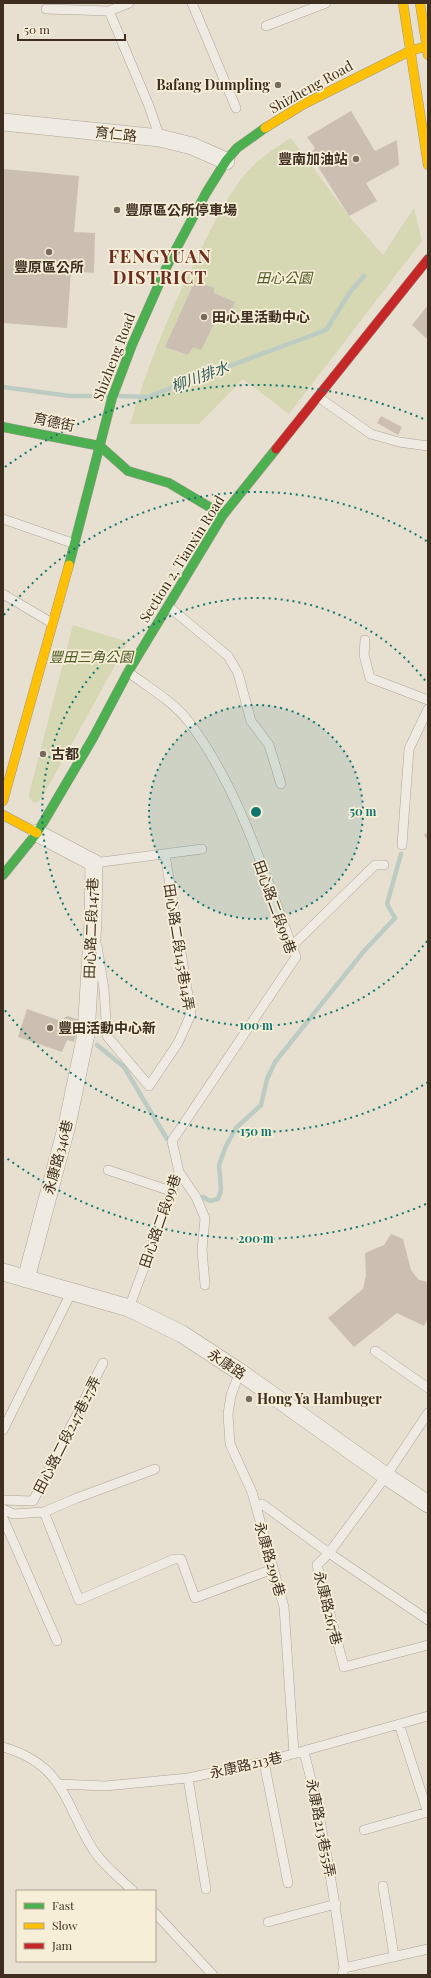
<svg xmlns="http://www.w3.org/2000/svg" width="431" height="1978" viewBox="0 0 431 1978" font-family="'Playfair Display','Noto Sans TC',serif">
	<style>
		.green { fill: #d6d7b3 }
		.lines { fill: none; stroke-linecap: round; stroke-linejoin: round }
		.stream { stroke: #bcccc2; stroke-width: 4.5 }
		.building { fill: #cbbfb2 }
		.lane-casing { stroke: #ada599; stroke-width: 10 }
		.street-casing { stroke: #ada599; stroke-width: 18 }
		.fast-casing { stroke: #9c958a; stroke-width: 10 }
		.slow-casing { stroke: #9c958a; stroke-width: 10 }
		.jam-casing { stroke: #9c958a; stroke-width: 10 }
		.lane { stroke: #efebe3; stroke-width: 9 }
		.street { stroke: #efebe3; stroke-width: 17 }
		.fast { stroke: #4caf50; stroke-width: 9 }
		.slow { stroke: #ffc107; stroke-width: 9 }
		.jam { stroke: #c62828; stroke-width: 9 }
		.ring { fill: none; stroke: #0f766e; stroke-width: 2; stroke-dasharray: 2 4 }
		.poi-dot { fill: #786c5e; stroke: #f7eed8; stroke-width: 1.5 }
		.labels { text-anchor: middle; stroke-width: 3.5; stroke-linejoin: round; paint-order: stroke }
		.poi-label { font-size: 14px; font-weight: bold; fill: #3d2e20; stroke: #f7eed8; text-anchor: start }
		.street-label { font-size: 14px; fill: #3d2e20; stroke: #f7eed8 }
		.park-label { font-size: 14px; font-style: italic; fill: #4d5a26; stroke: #f7eed8 }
		.water-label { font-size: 15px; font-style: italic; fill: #2f5d5a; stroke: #f7eed8 }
		.district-label { font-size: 18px; font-weight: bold; letter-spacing: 1px; fill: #6b2e1e; stroke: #f7eed8 }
		.centre { fill: #0f766e; stroke: #f7eed8; stroke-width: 2 }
		.ring-label { font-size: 12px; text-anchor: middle; font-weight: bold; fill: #0f766e; stroke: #f7eed8; stroke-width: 3.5; stroke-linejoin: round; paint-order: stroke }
	</style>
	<rect width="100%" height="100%" fill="#e7e0d1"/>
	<path class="green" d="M291 138 349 216 383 255 414 208 422 241 289 414 243 379 199 424H130C149 360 175 300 205 241 216 219 227 197 242 178 255 161 273 149 291 138Z
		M73 625 128 642 43 796 39 801 34 803 29 798V794Z"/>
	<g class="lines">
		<path class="stream" d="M3 387 70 396H106
			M120 396 147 397 326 330 350 292 364 276
			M97 1045 124 1067 167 1139
			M203 1197 210 1201 218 1199 221 1190 219 1165 226 1146 236 1128 261 1105 267 1079 275 1062 364 951 395 918 387 904 401 854"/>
	</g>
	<path class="building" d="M351 111 375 151 397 140 399 165 366 183 377 201 349 216 310 154 315 148 307 137Z
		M3 169 79 176 74 232 95 233 94 273 71 271 67 328 3 323Z
		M199 282 214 288V293L235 302 226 324 216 320 201 350 193 347 188 355 165 347 193 285Z
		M428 305V340L412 325Z
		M381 416 402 427 398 435 377 423Z
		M428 832V841L424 835Z
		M27 1009 61 1021 67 1016 80 1020 74 1042 67 1040 62 1052 18 1037Z
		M391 1234 403 1239 411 1270 419 1280 428 1282V1318L424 1326 397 1313 354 1347 328 1318 363 1289 366 1275 365 1253 384 1245Z"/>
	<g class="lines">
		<defs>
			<path id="lane" d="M192 3 236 108
				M46 9 109 11 129 3
				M109 11 149 106 160 138
				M266 26 326 3
				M318 397 371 434 399 442 428 446
				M3 519 75 544
				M3 594 52 623
				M168 606 228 656 238 673 251 721 269 745 281 784
				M365 640 364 655 370 678 428 700
				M128 672C148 687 174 702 189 722 241 791 265 877 296 957L172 1141 179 1172 129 1308
				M402 845 409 749 428 709
				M94 863 202 849
				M97 946 104 989 107 1036 149 1086 178 1043 191 1014 165 854
				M292 946 375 865H384
				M108 1170 171 1191
				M179 1172 196 1197 205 1218 202 1250 205 1285
				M375 1351 428 1388
				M240 1372 231 1395 228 1414 230 1444 252 1492 284 1607 294 1754
				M428 1413 386 1476 329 1553 317 1565 344 1667 428 1645
				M3 1430 72 1291
				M3 1500 33 1501 103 1363
				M262 1504 329 1553 428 1620
				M3 1509 13 1514 44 1512 79 1600 174 1559H181L195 1598 273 1569
				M44 1512 77 1498 155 1469
				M3 1518 57 1641
				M399 1724 428 1813
				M3 1747C66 1765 64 1805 94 1851 104 1866 121 1879 133 1891
				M304 1752C323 1823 334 1895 344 1968L342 1975
				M264 1762 288 1883
				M188 1778 206 1889
				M59 1784 105 1786 188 1778 264 1762 428 1716
				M364 1830 428 1812
				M383 1886 394 1956
				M155 1913 213 1975
				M268 1922 336 1904
				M344 1968 428 1949"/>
			<path id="street" d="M3 122 160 138 192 146 226 161
				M3 1272 129 1308 182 1334 240 1372 386 1476 428 1504
				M26 1279 67 1125 86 1034 93 921 94 863 37 833"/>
			<path id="fast" d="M3 427 100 446 128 471 169 483 223 515
				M69 565 112 398 132 345 167 266 206 193 226 161 237 148 265 128
				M3 875 37 833 93 738 128 672 223 515 276 449"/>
			<path id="slow" d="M403 3 428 165
				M420 3 428 55
				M265 128 304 104 410 51 427 46
				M3 801 69 565
				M3 815 37 833"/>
			<path id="jam" d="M276 449 428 259"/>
		</defs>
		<use href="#lane" class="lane-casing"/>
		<use href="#street" class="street-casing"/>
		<use href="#fast" class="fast-casing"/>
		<use href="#slow" class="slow-casing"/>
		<use href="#jam" class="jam-casing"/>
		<use href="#lane" class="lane"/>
		<use href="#street" class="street"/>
		<use href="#fast" class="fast"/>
		<use href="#slow" class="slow"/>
		<use href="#jam" class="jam"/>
	</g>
	<circle cx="256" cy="812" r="107" fill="#0f766e" fill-opacity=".12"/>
	<g class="ring">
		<circle cx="256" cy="812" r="107"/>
		<path d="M427 941A214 214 0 1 1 427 683"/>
		<path d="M428 1082A320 320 0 0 1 4 1009M4 615A320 320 0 0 1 428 542"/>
		<path d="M426 1204A427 427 0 0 1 5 1157M5 467A427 427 0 0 1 426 420"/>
	</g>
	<g class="poi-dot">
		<circle cx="278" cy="85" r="4"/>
		<circle cx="356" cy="159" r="4"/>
		<circle cx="117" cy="210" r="4"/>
		<circle cx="49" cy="252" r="4"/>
		<circle cx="204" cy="317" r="4"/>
		<circle cx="43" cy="754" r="4"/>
		<circle cx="50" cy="1028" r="4"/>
		<circle cx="249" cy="1399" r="4"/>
	</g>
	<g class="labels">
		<g class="poi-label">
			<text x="270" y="90" text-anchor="end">Bafang Dumpling</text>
			<text x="348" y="164" text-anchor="end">豐南加油站</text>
			<text x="125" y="215">豐原區公所停車場</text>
			<text x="49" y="272" text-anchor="middle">豐原區公所</text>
			<text x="212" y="322">田心里活動中心</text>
			<text x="51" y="759">古都</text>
			<text x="58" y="1033">豐田活動中心新</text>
			<text x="257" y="1404">Hong Ya Hambuger</text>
		</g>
		<g class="street-label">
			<text transform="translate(311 87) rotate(-29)" y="5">Shizheng Road</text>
			<text transform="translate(116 134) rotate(6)" y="5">育仁路</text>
			<text transform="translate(114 357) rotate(-69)" y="5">Shizheng Road</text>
			<text transform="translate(54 422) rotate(12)" y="5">育德街</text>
			<text transform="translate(182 559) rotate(-58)" y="5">Section 2, Tianxin Road</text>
			<text transform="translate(275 907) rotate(70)" y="5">田心路二段99巷</text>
			<text transform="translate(91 928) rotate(-88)" y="5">田心路二段147巷</text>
			<text transform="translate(179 947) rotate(81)" y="5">田心路二段145巷14弄</text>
			<text transform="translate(58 1157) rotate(-75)" y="5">永康路346巷</text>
			<text transform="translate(160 1221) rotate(-71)" y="5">田心路二段99巷</text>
			<text transform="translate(227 1364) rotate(34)" y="5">永康路</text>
			<text transform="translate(67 1435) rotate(-63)" y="5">田心路二段247巷27弄</text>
			<text transform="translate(270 1559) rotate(74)" y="5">永康路299巷</text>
			<text transform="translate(328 1608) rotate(76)" y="5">永康路267巷</text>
			<text transform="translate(246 1765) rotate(-13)" y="5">永康路213巷</text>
			<text transform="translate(321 1828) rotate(79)" y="5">永康路213巷55弄</text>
		</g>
		<g class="park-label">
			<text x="284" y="283">田心公園</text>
			<text x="91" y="662">豐田三角公園</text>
		</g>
		<g class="water-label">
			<text transform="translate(200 377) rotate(-20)" y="5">柳川排水</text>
		</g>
		<g class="district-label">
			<text x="160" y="263">FENGYUAN<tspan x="160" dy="21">DISTRICT</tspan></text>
		</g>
	</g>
	<circle cx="256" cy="812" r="6" class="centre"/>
	<g class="ring-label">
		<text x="363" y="816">50 m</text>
		<text x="256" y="1030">100 m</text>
		<text x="256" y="1136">150 m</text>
		<text x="256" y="1243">200 m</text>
	</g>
	<rect width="431" height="1978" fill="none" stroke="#3d2e20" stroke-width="8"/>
	<rect x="16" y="1890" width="140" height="72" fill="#f7eed8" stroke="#ada18e"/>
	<rect x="24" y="1903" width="20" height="6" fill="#4caf50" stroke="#ada18e"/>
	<text x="52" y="1910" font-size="12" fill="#3d2e20">Fast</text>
	<rect x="24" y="1923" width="20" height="6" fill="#ffc107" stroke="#ada18e"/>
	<text x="52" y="1930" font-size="12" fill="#3d2e20">Slow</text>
	<rect x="24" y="1943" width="20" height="6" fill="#c62828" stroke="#ada18e"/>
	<text x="52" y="1950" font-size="12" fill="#3d2e20">Jam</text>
	<path d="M18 34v6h107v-6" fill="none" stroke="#3d2e20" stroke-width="2"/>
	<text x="24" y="34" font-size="12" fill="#3d2e20" stroke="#f7eed8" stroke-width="3" paint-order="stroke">50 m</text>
</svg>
